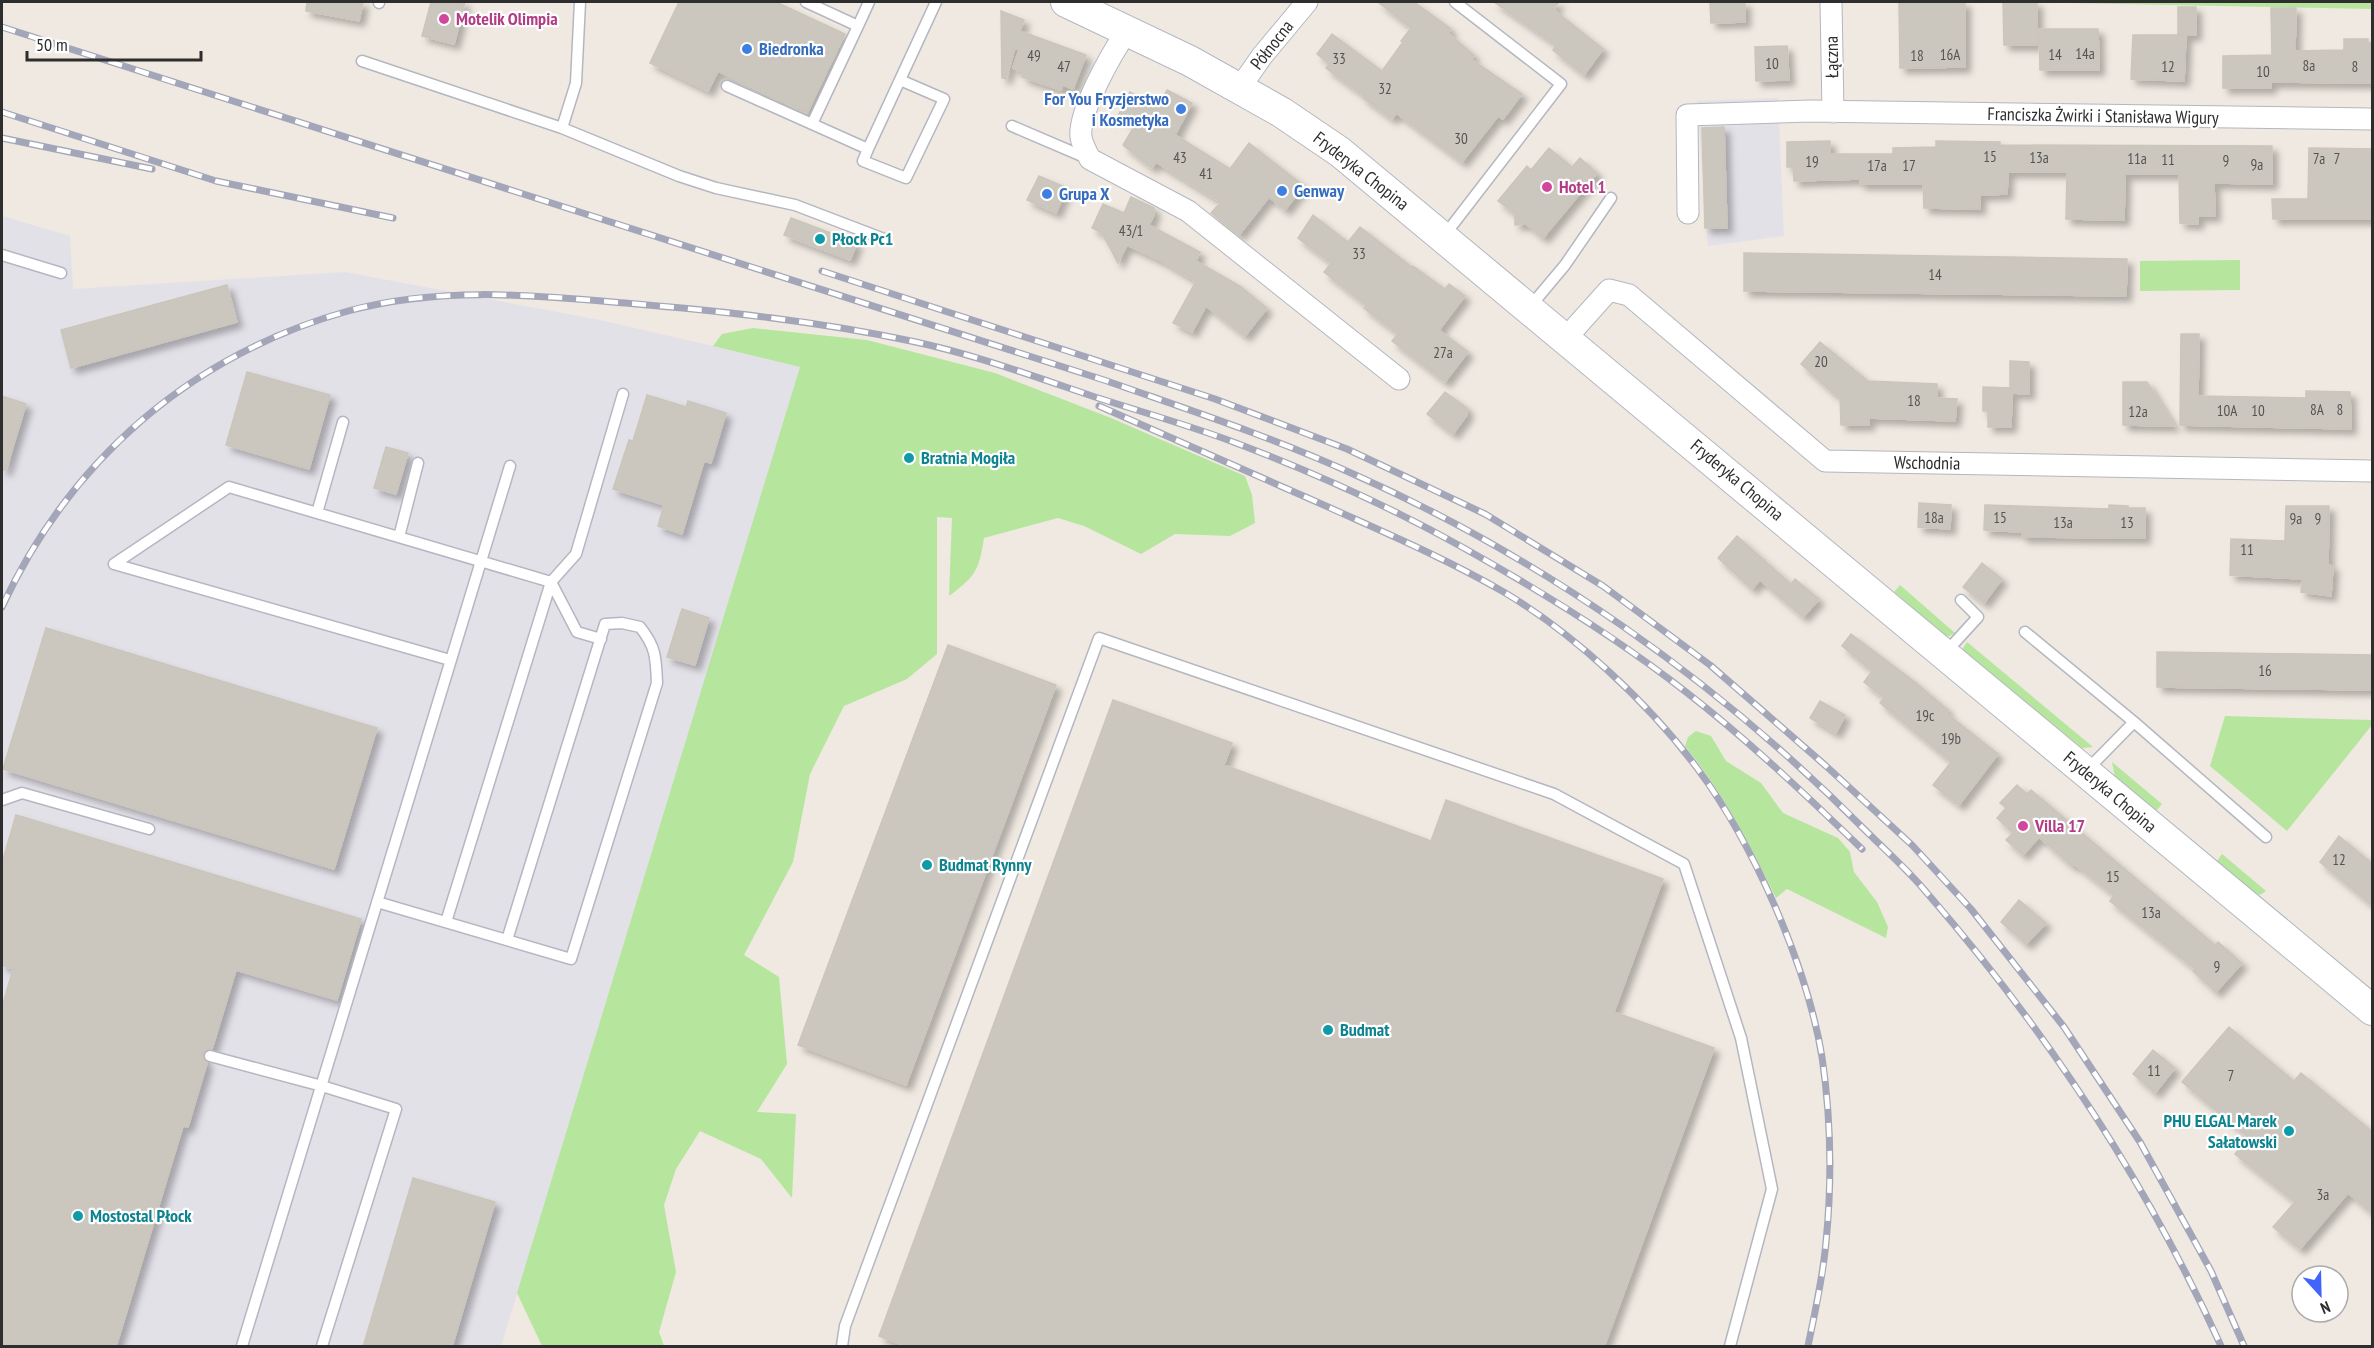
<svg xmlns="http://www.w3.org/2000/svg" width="2374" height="1348" viewBox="0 0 2374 1348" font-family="'PT Sans Narrow',sans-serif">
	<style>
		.industrial { fill: #e3e1e8 }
		.green { fill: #b6e59e }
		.building { fill: #cbc7bf; stroke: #cbc5ba; stroke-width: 1.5; filter: url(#shadow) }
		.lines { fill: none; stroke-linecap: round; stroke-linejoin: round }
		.lane-casing { stroke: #b4b7c1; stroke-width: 13 }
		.street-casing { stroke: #b4b7c1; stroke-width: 23 }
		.secondary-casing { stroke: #b4b7c1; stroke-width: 32 }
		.lane { stroke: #fff; stroke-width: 10 }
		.street { stroke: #fff; stroke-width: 21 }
		.secondary { stroke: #fff; stroke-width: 30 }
		.rail-casing { stroke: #a3a6b8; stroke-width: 7 }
		.rail { stroke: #fff; stroke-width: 4.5; stroke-dasharray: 14; stroke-linecap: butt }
		.hotel-dot { fill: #d1479c; stroke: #fff; stroke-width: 2 }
		.shop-dot { fill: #3f7fe0; stroke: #fff; stroke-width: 2 }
		.culture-dot { fill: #0f9aa8; stroke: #fff; stroke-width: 2 }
		.labels { text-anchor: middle; stroke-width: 4.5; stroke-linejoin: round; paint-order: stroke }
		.number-label { font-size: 15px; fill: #555452 }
		.hotel-label { font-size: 18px; font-weight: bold; fill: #b23c85; stroke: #fff; text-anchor: start }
		.street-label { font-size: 18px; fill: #2e2e2e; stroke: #fff }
		.shop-label { font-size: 18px; font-weight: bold; fill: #366cbe; stroke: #fff; text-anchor: start }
		.culture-label { font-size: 18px; font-weight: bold; fill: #0d838f; stroke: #fff; text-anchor: start }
	</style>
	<defs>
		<filter id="shadow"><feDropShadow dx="5.5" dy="5.5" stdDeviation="3" flood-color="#0004"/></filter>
	</defs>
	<rect width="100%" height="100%" fill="#efe9e1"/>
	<path class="industrial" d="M1778 98 1784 236 1708 246 1697 101Z
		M2 216 70 236 73 289 345 272 595 319 801 366 501 1346H2Z"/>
	<path class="green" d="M2068 2H2372V9L2068 3Z
		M2240 260V290L2140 291V261Z
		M753 328 867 340 995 373 1111 418 1245 476 1252 495 1255 523 1230 536 1175 534 1141 554 1084 526 1058 518 984 538C979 570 976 576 949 596L952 518 937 517V654L907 679 844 706 810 774 793 862 744 955 779 977 787 1064 757 1112 796 1114 792 1198 761 1159 700 1131 676 1169 664 1205 676 1272 659 1332 664 1346H542L517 1293 800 367 713 346 722 334Z
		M1900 585 1955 633 1947 637 1894 592Z
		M1967 642 2093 747 2082 748 1963 651V648Z
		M2225 716 2372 720V725L2287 831 2210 766Z
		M1696 731 1711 736 1726 761 1761 783 1783 813 1838 838 1850 852 1854 872 1877 902 1888 927 1886 938 1787 889 1776 898C1750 844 1723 793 1685 746L1688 737Z
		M2112 762 2162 804 2156 811 2115 777Z
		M2222 854 2266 891 2260 895 2256 893 2217 861Z"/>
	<path class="building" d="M307 2H363L359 21 306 11Z
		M431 2H465L454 44 422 36Z
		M679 2H776L845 34 807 113 718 71 708 91 650 63Z
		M1378 2H1414L1451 29 1448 33 1474 55 1471 59 1522 94 1503 119 1498 116 1462 162 1396 113 1392 119 1363 98 1364 96 1326 68 1329 64 1317 54 1332 34 1382 71 1403 42 1401 41 1411 28Z
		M1494 2H1559L1553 9 1603 49 1584 75 1553 50 1556 45Z
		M1710 2H1745V22L1711 23Z
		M1899 2H1965V67L1900 68Z
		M2003 2H2037V45H2004Z
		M2178 7H2196V35H2178Z
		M2271 8H2296L2295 51 2344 50V39H2368V43H2373V83L2271 82V88H2223V56L2272 55Z
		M1001 11 1024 20 1020 31 1086 55 1073 89 1063 85 1061 90 1022 77 1024 72 1013 68 1019 50 1015 48 1006 79 1002 78Z
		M2039 29H2098L2099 70H2040Z
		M2133 35H2186L2184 81 2131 79Z
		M1787 46 1789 80 1756 81 1755 47Z
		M1167 90 1192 103 1175 135 1230 169 1249 143 1304 186 1285 210 1269 197 1239 235 1211 213 1221 202 1156 162 1152 168 1123 145 1135 125 1118 116 1130 92 1158 107Z
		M1724 127 1727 228H1705L1702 128Z
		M1830 141V154H1893V148L1936 147V141L2000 142V145L2272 146V184L2214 183 2215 216H2198V224L2180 223 2179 174H2125L2124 220 2066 219 2067 172H2008L2007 194 1980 195V209L1924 208 1923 184H1860V179L1794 181 1793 167H1787V142Z
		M1549 148 1572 167 1580 158 1597 173 1543 238 1526 224 1515 225V214L1498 201 1527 166 1531 170Z
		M2309 148 2373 149V219H2273L2272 199H2308Z
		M1039 176 1067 188 1056 213 1027 200Z
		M1131 197 1154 208V215L1149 225 1200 252 1196 261 1240 286 1267 308 1245 336 1206 306 1192 332 1173 323 1196 281 1162 261 1127 245 1118 263 1102 233 1092 228 1103 204 1124 213Z
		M1313 215 1348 242 1360 227 1412 267 1413 266 1445 289 1449 284 1465 296 1439 330 1468 352 1445 382 1392 341 1398 334 1364 308 1366 305 1324 272 1331 263 1298 238Z
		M791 218 857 243 850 260 784 235Z
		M1744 253 2127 259 2126 296 1744 291Z
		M227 285 237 322 71 368 61 330Z
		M2181 334H2199L2198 396 2306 398V391L2350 392 2351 429 2180 425Z
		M1820 342 1868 381 1937 384V398L1957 399 1955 421 1869 418V425H1841L1840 396 1832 392 1801 364Z
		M2010 361 2029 362V394L2012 393 2011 427H1988V411H1983V387L2010 388Z
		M247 372 330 395 309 469 226 445Z
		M2123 382H2147L2174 426 2123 425Z
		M1445 392 1467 408V415L1453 434 1427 414Z
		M647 395 686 407 688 401 726 413 711 463 704 461 682 534 658 526 664 505 613 489 629 440 633 441Z
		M2 396 26 404 6 470H2Z
		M386 447 408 453 396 494 374 488Z
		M1919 503 1951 505 1950 529 1918 527Z
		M1985 505 2109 509V505L2128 506V508H2145V538L2022 537V532L1984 530Z
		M2286 506H2329L2328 565 2333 566 2331 596 2301 592 2302 579 2230 575 2231 539 2285 541Z
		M1737 536 1791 584 1795 579 1819 599 1803 617 1760 580 1752 589 1718 558Z
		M1982 563 2002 579 1984 603 1963 587Z
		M682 609 709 618 695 665 667 657Z
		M46 628 377 728 334 869 3 769Z
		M1851 634 1915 682 1948 710 1946 713 1998 754 1959 805 1933 785 1951 762 1880 703 1884 698 1864 682 1872 671 1842 646Z
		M948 645 1056 685 906 1085 798 1045Z
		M2157 652 2373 655V690L2157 687Z
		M1113 700 1232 743 1224 765 1431 841 1446 800 1663 879 1614 1012 1714 1048 1604 1347H908L879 1336Z
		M1820 701 1845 715 1836 733 1810 718Z
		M2017 785 2027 794 2031 790 2215 945 2218 942 2242 963 2216 992 2193 971 2195 969 2110 901 2114 895 2074 864 2072 866 2039 837 2023 855 2006 840 2013 833 1997 818 2006 808 2000 803Z
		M16 815 361 919 337 1000 236 970 212 1049H208L203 1054V1058L207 1063 188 1127 183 1126 116 1347H2V1007L13 969 2 965V863Z
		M2339 836 2373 864V906L2320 862Z
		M2019 900 2046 923 2026 944 2001 922Z
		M2229 1027 2294 1081 2301 1073 2373 1132V1214L2348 1193 2300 1249 2273 1227 2295 1202 2235 1154 2248 1137 2182 1082Z
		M2153 1050 2175 1068 2155 1093 2133 1074Z
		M413 1178 495 1202 452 1347H363Z"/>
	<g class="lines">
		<defs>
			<path id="lane" d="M806 2 858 26 869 2
				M379 3V2
				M362 61 562 128 679 176 716 188 795 205 884 239
				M900 80 944 99 906 178 863 161 868 149 936 2
				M727 86 868 149
				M812 124 858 26
				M1012 126 1089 159
				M562 128 576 83 580 2
				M1444 236 1561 84 1455 2
				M2 255 61 273
				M1529 308 1565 265 1611 198
				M317 513 343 422
				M399 537 418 463
				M114 564 229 487 551 582 446 922
				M114 564 450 660
				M2025 632 2134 722
				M601 639 577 632 551 582 576 554 623 394
				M1946 652 1978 617 1961 600
				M2086 771 2134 722 2266 837
				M2 800 22 793 149 829
				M377 902 571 959 657 683C656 658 656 647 640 627L622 623 605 624 507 940
				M210 1056 322 1086 396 1109 322 1346
				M242 1346 510 466
				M842 1346 845 1326 1099 638 1554 794 1684 864 1741 1038 1772 1189 1730 1346"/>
			<path id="street" d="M1831 2 1833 112
				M1127 31C1112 53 1078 112 1081 137 1082 144 1087 153 1090 159L1188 211 1399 379
				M1239 89 1262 56 1307 2
				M1688 213 1687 115 1810 111 2372 119
				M1566 338 1609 290 1629 295 1825 461 2372 471"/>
			<path id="secondary" d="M1066 2 1190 61 1281 112 1340 152 2372 1010"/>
		</defs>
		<use href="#lane" class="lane-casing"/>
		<use href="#street" class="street-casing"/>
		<use href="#secondary" class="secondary-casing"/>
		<use href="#lane" class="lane"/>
		<use href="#street" class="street"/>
		<use href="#secondary" class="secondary"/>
		<defs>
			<path id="rail" d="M2 27 1107 381C1189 410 1272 437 1351 473 1541 557 1716 680 1863 828 1884 849 1908 870 1927 893 2046 1030 2146 1181 2221 1346
				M2 112 216 181 393 218
				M2 138 152 169
				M822 271 1215 399 1347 449 1485 514 1603 586 1710 665 1826 766 1912 845 1971 909 2064 1027 2140 1142 2211 1271 2244 1346
				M1099 406C1172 438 1244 470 1317 502 1379 530 1443 557 1502 591 1572 632 1648 702 1697 768 1753 843 1807 965 1822 1057 1831 1118 1832 1182 1826 1242 1823 1277 1815 1312 1808 1346
				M2 607C70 460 191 355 348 311 440 286 531 295 625 303 721 311 816 321 911 341 974 354 1035 377 1095 397 1139 411 1184 424 1228 440 1308 470 1387 505 1462 547 1539 590 1616 637 1686 692 1748 740 1806 795 1862 849"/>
		</defs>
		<use href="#rail" class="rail-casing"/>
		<use href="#rail" class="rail"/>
	</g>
	<g class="hotel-dot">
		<circle cx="444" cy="19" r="6"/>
		<circle cx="1547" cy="187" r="6"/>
		<circle cx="2023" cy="826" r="6"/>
	</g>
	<g class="shop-dot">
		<circle cx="747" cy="49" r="6"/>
		<circle cx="1181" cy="109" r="6"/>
		<circle cx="1282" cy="191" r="6"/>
		<circle cx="1047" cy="194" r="6"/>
	</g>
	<g class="culture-dot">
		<circle cx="820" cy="239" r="6"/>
		<circle cx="909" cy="458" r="6"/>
		<circle cx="927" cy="865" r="6"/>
		<circle cx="1328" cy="1030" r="6"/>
		<circle cx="2289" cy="1131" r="6"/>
		<circle cx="78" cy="1216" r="6"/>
	</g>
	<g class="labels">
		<g class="number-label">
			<text x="2085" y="59">14a</text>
			<text x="1950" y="60">16A</text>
			<text x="2055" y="60">14</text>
			<text x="1034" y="61">49</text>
			<text x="1917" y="61">18</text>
			<text x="1339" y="64">33</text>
			<text x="1772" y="69">10</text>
			<text x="2309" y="71">8a</text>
			<text x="1064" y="72">47</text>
			<text x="2168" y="72">12</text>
			<text x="2355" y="72">8</text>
			<text x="2263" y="77">10</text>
			<text x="1385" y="94">32</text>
			<text x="1461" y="144">30</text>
			<text x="1990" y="162">15</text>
			<text x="1180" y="163">43</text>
			<text x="2039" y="163">13a</text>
			<text x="2137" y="164">11a</text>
			<text x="2319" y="164">7a</text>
			<text x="2337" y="164">7</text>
			<text x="2168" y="165">11</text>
			<text x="2226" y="166">9</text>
			<text x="1812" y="167">19</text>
			<text x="2257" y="170">9a</text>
			<text x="1877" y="171">17a</text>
			<text x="1909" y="171">17</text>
			<text x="1206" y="179">41</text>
			<text x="1131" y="236">43/1</text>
			<text x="1359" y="259">33</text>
			<text x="1935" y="280">14</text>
			<text x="1443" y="358">27a</text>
			<text x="1821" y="367">20</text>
			<text x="1914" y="406">18</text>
			<text x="2317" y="415">8A</text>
			<text x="2340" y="415">8</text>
			<text x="2227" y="416">10A</text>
			<text x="2258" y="416">10</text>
			<text x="2138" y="417">12a</text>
			<text x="1934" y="523">18a</text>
			<text x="2000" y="523">15</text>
			<text x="2296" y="524">9a</text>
			<text x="2318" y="524">9</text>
			<text x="2063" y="528">13a</text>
			<text x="2127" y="528">13</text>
			<text x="2247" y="555">11</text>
			<text x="2265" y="676">16</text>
			<text x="1925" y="721">19c</text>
			<text x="1951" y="744">19b</text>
			<text x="2339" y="865">12</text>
			<text x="2113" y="882">15</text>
			<text x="2151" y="918">13a</text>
			<text x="2217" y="972">9</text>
			<text x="2154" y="1076">11</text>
			<text x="2231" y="1081">7</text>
			<text x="2323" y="1200">3a</text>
		</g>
		<g class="hotel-label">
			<text x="456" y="25">Motelik Olimpia</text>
			<text x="1559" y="193">Hotel 1</text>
			<text x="2035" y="832">Villa 17</text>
		</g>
		<g class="street-label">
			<text transform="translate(1272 45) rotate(-52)" y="6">Północna</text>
			<text transform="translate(1832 57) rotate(-91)" y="6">Łączna</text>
			<text transform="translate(2103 116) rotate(1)" y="6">Franciszka Żwirki i Stanisława Wigury</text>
			<text transform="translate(1361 171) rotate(38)" y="6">Fryderyka Chopina</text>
			<text transform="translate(1927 463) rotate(1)" y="6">Wschodnia</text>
			<text transform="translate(1737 480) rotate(40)" y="6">Fryderyka Chopina</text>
			<text transform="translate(2110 792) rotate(40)" y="6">Fryderyka Chopina</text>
		</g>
		<g class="shop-label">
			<text x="759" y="55">Biedronka</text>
			<text x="1169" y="105" text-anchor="end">For You Fryzjerstwo<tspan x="1169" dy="21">i Kosmetyka</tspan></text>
			<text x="1294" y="197">Genway</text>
			<text x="1059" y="200">Grupa X</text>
		</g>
		<g class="culture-label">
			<text x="832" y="245">Płock Pc1</text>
			<text x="921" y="464">Bratnia Mogiła</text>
			<text x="939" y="871">Budmat Rynny</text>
			<text x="1340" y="1036">Budmat</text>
			<text x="2277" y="1127" text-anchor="end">PHU ELGAL Marek<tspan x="2277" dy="21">Sałatowski</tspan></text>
			<text x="90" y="1222">Mostostal Płock</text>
		</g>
	</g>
	<rect width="2374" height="1348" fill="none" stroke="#2e2e2e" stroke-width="6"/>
	<g transform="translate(2320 1294) rotate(158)"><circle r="28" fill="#ffffff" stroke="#ababab" stroke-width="1.5"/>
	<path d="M0-4.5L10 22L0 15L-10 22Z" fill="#4264fb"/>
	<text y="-9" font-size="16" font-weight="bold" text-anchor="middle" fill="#2e2e2e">N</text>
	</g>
	<path d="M27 51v9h174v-9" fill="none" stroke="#2e2e2e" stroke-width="3"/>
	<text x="36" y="51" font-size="18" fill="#2e2e2e" stroke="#ffffff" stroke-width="4.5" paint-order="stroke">50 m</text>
</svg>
